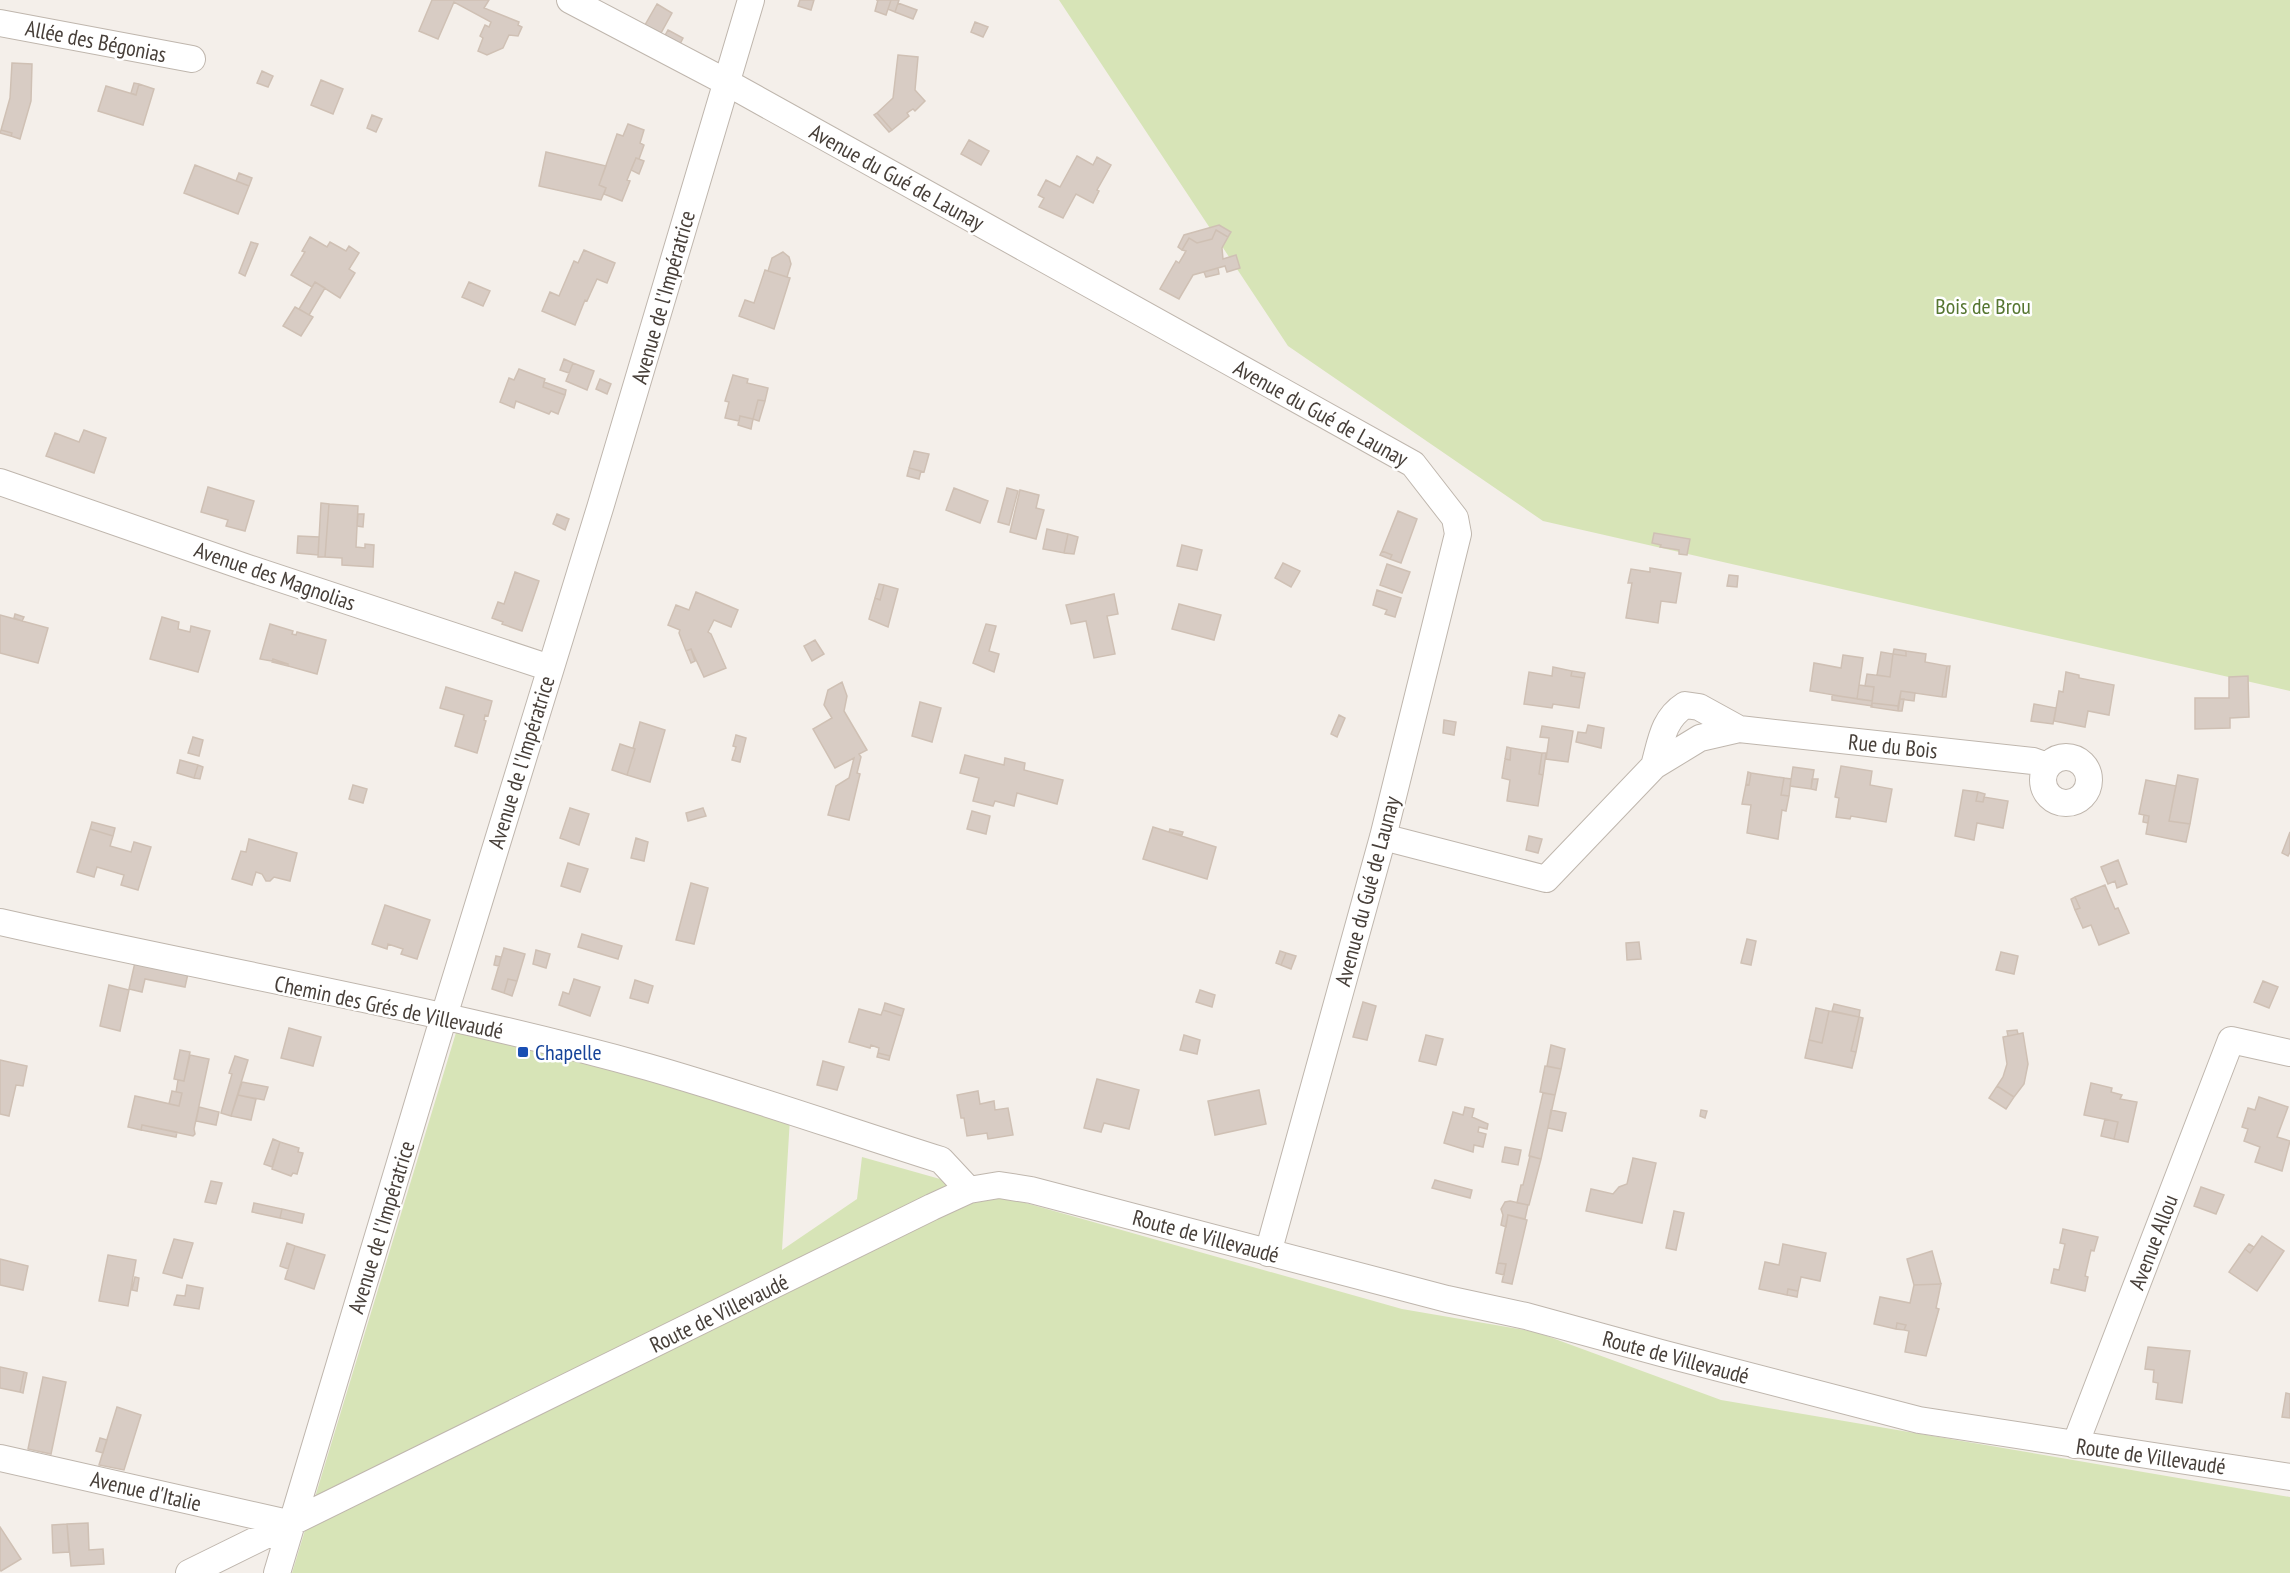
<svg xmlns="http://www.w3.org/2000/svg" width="2290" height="1573" viewBox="0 0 2290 1573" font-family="'PT Sans Narrow',sans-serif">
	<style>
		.green { fill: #d7e4b7 }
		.building { fill: #d8ccc4; stroke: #cfc0b4; stroke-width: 1.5 }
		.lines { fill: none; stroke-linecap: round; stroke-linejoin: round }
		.minor-casing { stroke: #bfb6ad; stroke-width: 28 }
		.minor { stroke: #fff; stroke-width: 26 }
		.transit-dot { fill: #1a4fb4; stroke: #fff; stroke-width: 2 }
		.labels { text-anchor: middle; stroke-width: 5; stroke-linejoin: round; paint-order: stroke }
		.street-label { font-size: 22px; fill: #473f39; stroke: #fff }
		.park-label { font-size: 22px; fill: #557530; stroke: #fff }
		.transit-label { font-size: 22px; fill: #164399; stroke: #fff; text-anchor: start }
	</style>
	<rect width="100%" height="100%" fill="#f4efea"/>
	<path class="green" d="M1059 0H2290V691L1543 521 1288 346Z
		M458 1026 790 1118 782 1250 857 1199 862 1157 1402 1309 1536 1332 1721 1400 2290 1497V1573H292Z"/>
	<path class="building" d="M432 0H489L484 8 519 22 518 25 522 27 518 36 509 35 503 48 487 55 478 51 483 38 480 36 485 25 489 27 491 22 454 2 438 39 419 31Z
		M800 0H814L811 10 798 6Z
		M876 0H891L886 15 875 11 878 0Z
		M891 0H899L895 12 888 9Z
		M898 3 917 10 913 19 895 12Z
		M657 4 672 13 661 33 645 25Z
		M975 22 988 27 983 37 971 32Z
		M668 30 683 38 677 50 662 41Z
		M898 55 918 57 915 90 925 101 915 111 913 109 907 113 909 116 892 130 877 113 893 98Z
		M12 63 32 64 31 101 20 139 11 136 12 133 1 130 10 98Z
		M262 71 273 76 268 87 257 83Z
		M321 80 343 89 333 114 311 105Z
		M134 83 139 84 136 95 131 93Z
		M139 84 154 89 143 125 98 111 106 86 136 95Z
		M877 113 892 130 889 132 874 115Z
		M372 115 382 119 376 132 367 128Z
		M628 124 644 130 640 143 644 145 639 159 636 158 627 180 630 181 622 201 604 194 606 188 599 185 617 134 623 136Z
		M1 130 12 133 11 136 0 133Z
		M969 140 989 151 981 165 961 154Z
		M546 152 606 166 599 185 606 188 601 200 539 186Z
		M1077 156 1093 165 1097 157 1111 165 1097 190 1099 191 1093 203 1076 194 1063 218 1039 207 1044 198 1038 195 1046 180 1060 187Z
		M636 158 644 161 639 174 631 170Z
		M195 165 249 186 238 214 184 193Z
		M239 173 252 178 249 186 236 181Z
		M1219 225 1231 232 1228 237 1216 230 1212 239 1197 243 1189 238 1182 250 1178 247 1184 235Z
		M1216 230 1228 237 1222 248 1223 259 1236 255 1240 268 1227 272 1225 266 1193 275 1179 299 1160 289 1176 261 1179 263 1186 251 1182 250 1189 238 1197 243 1212 239Z
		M310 237 327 247 330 242 346 251 349 246 359 253 349 269 355 273 340 298 315 282 312 287 291 275 305 252 302 251Z
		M251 242 258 244 245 276 239 273Z
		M584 250 615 263 607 283 597 279 587 301 585 300 575 325 542 311 550 292 559 296 574 261 578 263Z
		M783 252 789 257 791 264 787 277 768 271 772 258Z
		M1218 268 1219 274 1206 277 1204 272Z
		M765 270 790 278 774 329 739 316 745 300 754 303Z
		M315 282 325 288 309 315 299 309Z
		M469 282 490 291 483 306 462 297Z
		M295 307 313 317 301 336 283 326Z
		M564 359 573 363 569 373 560 370Z
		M573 363 594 371 587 390 566 381Z
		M519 369 545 379 543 387 565 395 558 414 551 411 549 414 516 401 514 408 500 402 509 378 514 380Z
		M733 375 748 379 747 383 768 388 765 401 758 400 753 419 740 416 739 421 725 418 729 402 725 401Z
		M600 379 611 384 607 394 596 389Z
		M544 382 566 390 565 395 543 387Z
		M758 400 765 401 759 421 753 419Z
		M740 416 753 419 751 429 738 425Z
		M84 430 106 438 94 473 46 456 55 433 79 442Z
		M914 451 929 454 924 472 909 468Z
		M909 468 921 471 919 479 907 476Z
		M208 487 254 501 245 531 226 526 228 520 201 512Z
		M954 488 988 501 980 523 946 510Z
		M1007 488 1018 491 1009 525 998 522Z
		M1020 490 1039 495 1036 508 1044 510 1036 539 1010 532Z
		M321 503 329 504 325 557H318Z
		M329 504 358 506 356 547 365 548V544L374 545 373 567 342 565V558L325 557Z
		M1398 511 1417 519 1401 563 1390 559 1392 555 1382 551Z
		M358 514H364L363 527 357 526Z
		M557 514 569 519 565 530 553 524Z
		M1047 529 1068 534 1064 553 1043 549Z
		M1654 533 1690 539 1687 555 1679 554V550L1660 547 1661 545 1652 543Z
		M1068 534 1078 537 1074 554 1064 553Z
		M298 536 319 537 318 555 297 553Z
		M1182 545 1202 550 1197 570 1177 566Z
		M1382 551 1392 555 1390 559 1380 555Z
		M1283 563 1300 571 1291 587 1275 578Z
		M1387 564 1410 572 1402 593 1380 585Z
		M1650 568 1681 573 1676 603 1661 601 1658 623 1626 618 1632 583H1628L1631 569 1650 572Z
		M515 572 539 581 522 631 502 624 503 622 492 618 498 602 504 604Z
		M1729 575 1738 576 1737 587 1727 586Z
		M879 584 884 585 880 600 875 598Z
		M884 585 898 589 888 627 869 619 875 598 880 600Z
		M1377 590 1401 598 1395 617 1385 614 1387 610 1373 605Z
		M696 592 738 610 731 627 714 620 708 632 711 634 726 668 704 677 691 649 686 651 679 633 680 630 668 625 676 605 689 610Z
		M1114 594 1118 614 1107 616 1115 654 1094 658 1086 621 1071 624 1066 605Z
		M1179 604 1221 615 1214 640 1172 629Z
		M15 614 24 617 22 621 14 618Z
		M0 615 48 628 38 663 0 653Z
		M162 617 179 622 178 629 190 632 191 626 210 631 198 672 150 659Z
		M270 624 293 631 292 634 296 635 297 632 326 640 317 674 288 666V664L260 659Z
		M986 624 996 626 989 651 999 654 994 672 973 663Z
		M815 640 824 654 812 661 804 646Z
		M691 649 695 661 691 663 686 651Z
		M1894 649 1906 651V656L1893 654Z
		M1906 651 1926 654 1925 662 1947 666 1942 697 1901 691 1898 706 1872 703 1874 687 1865 686 1867 674 1890 677 1893 654 1906 656Z
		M1881 652 1893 654 1890 677 1877 675Z
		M1843 655 1863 658 1857 699 1810 691 1814 663 1841 668Z
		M273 659 288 664V666L272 662Z
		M1947 666H1950L1946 697H1942Z
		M1553 667 1572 671 1571 676 1584 678 1579 708 1553 704 1552 708 1524 704 1529 672 1552 676Z
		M1572 671 1585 673 1584 678 1571 676Z
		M2066 672 2079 675V678L2114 685 2109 715 2088 711 2085 727 2054 721 2059 691 2063 692Z
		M2248 676 2249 717 2230 718V728L2195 729V698H2229V677Z
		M842 682 847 696 844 711 867 750 859 754 861 757 857 773 860 774 849 820 828 815 836 786 849 778 854 758 835 768 813 729 832 718 824 705 828 690Z
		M1859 685 1874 687 1872 701 1857 699Z
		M446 687 492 701 488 716 485 715 484 720 486 721 477 753 455 746 464 715 440 708Z
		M1901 691 1915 693 1914 701 1900 699Z
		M1832 695 1872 701V706L1832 700Z
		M1900 699H1904L1902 711H1898Z
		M920 702 941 708 932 742 912 736Z
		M1872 703 1898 706V711L1871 707Z
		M2034 704 2056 708 2053 724 2031 721Z
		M1339 715 1345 718 1337 737 1331 734Z
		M1444 720 1456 722 1454 735 1443 733Z
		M640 722 665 730 650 782 627 775 635 749 633 748Z
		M1588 725 1604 728 1601 748 1576 742 1578 732 1586 733Z
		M1542 726 1573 731 1568 762 1546 759 1549 738 1540 737Z
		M736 735 746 738 740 762 732 760 736 747 733 746Z
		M193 737 203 740 199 756 188 753Z
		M620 744 635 749 627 775 612 770Z
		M1507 747 1511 748 1510 760 1505 759Z
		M1511 748 1542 753 1539 774 1543 775 1538 806 1507 801 1510 780 1502 778 1505 759 1510 760Z
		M1542 753H1546L1543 775 1539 774Z
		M965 755 1004 765 1005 758 1025 763 1024 770 1063 780 1057 804 1017 793 1014 806 995 801 993 806 973 801 979 778 960 773Z
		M180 760 198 765 194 778 177 773Z
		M198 765 203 767 200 779 194 778Z
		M1841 766 1872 771 1870 785 1892 789 1886 822 1851 816 1850 819 1836 817 1839 798 1835 797Z
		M1793 767 1814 770 1811 789 1790 786Z
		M1748 772 1751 773 1749 785 1746 784Z
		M1751 773 1784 778 1781 795 1789 796 1786 811 1782 810 1778 839 1747 833 1751 805 1742 804 1746 784 1749 785Z
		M2178 775 2198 779 2190 824 2169 821Z
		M1784 778 1791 779 1789 796 1781 795Z
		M1812 779H1818L1816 790 1811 789Z
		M2146 780 2176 786 2169 821 2190 824 2186 842 2146 834 2149 816 2139 814Z
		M353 785 367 789 363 803 349 799Z
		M1963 790 1978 792 1976 801 1983 802 1984 797 2008 801 2003 828 1977 823 1974 840 1955 836Z
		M1978 792 1985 794 1983 802 1976 801Z
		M570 808 589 814 579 845 560 838Z
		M703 808 706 816 688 821 686 813Z
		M972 811 990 816 986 834 967 829Z
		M2144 815 2149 816 2148 823 2143 822Z
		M92 822 115 828 113 836 90 829Z
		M1153 827 1216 847 1207 879 1143 859Z
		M90 829 113 836 110 846 131 852 134 842 151 847 138 890 121 885 124 875 97 867 94 877 77 872Z
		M1170 829 1183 832 1182 835 1169 832Z
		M2290 832V852L2288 856 2282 853Z
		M1529 836 1542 839 1538 853 1526 850Z
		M636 838 648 842 644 861 631 858Z
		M249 839 297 853 290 881 274 877 270 881H266L262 874 256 872 252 885 232 879 241 851 246 852Z
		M2118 860 2127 884 2117 888 2115 881 2108 884 2101 867Z
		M568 863 588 869 580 892 561 886Z
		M691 883 708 888 694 944 676 940Z
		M2105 885 2115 909 2118 908 2129 933 2099 945 2091 925 2083 928 2075 910 2080 908 2075 897Z
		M2075 897 2080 908 2075 910 2071 899Z
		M385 905 430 920 417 959 401 954 403 949 388 944 387 949 372 944Z
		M582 934 622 946 618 959 578 947Z
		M1747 939 1756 941 1751 965 1741 963Z
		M1639 942 1641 959 1627 960 1626 943Z
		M504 948 525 954 517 981 508 979 504 993 492 989Z
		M536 950 550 954 546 968 533 964Z
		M1280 951 1286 953 1281 965 1276 963Z
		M2001 952 2018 956 2014 974 1996 970Z
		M1286 953 1296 956 1291 969 1281 965Z
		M496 956 501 957 499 966 494 965Z
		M136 958 189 969 185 987 145 979 142 992 129 989Z
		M508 979 517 981 512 996 504 993Z
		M574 979 600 987 590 1016 559 1005 563 992 569 994Z
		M635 980 653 986 648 1003 630 998Z
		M2263 981 2278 987 2269 1008 2254 1002Z
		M109 985 129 990 120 1031 100 1026Z
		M1200 990 1215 995 1212 1007 1196 1002Z
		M1363 1002 1376 1006 1367 1040 1353 1037Z
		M885 1003 904 1009 902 1016 883 1010Z
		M1834 1004 1860 1010 1859 1017 1832 1011Z
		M1816 1008 1829 1011 1822 1043 1809 1040Z
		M859 1009 881 1015 883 1010 902 1016 890 1056 878 1053 879 1048 871 1045 870 1048 849 1042Z
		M1829 1011 1859 1017 1851 1051 1856 1052 1852 1068 1805 1058 1809 1040 1822 1043Z
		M1859 1017 1863 1018 1856 1052 1851 1051Z
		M289 1028 321 1037 313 1066 281 1058Z
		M2017 1030 2018 1034 2008 1036 2007 1031Z
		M2023 1033 2028 1064 2024 1084 2014 1097 1997 1086 2003 1077 2007 1064 2003 1037Z
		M1184 1035 1200 1040 1197 1054 1180 1050Z
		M1426 1035 1443 1039 1436 1065 1419 1061Z
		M1551 1045 1565 1049 1561 1069 1547 1066Z
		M180 1050 190 1052 184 1081 174 1079Z
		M878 1053 890 1056 889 1060 877 1057Z
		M190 1055 209 1059 194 1129 195 1134 193 1136 142 1125 141 1130 128 1127 135 1096 179 1106 182 1093 176 1092 178 1080 184 1081Z
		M235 1056 248 1060 231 1116 221 1113 232 1074 229 1073Z
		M0 1060 27 1066 23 1086 16 1085 9 1116 0 1114Z
		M823 1061 844 1067 837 1090 817 1085Z
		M1545 1066 1561 1069 1555 1095 1540 1092Z
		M1097 1079 1139 1090 1129 1129 1104 1123 1101 1132 1084 1128Z
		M242 1082 268 1087 264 1100 238 1095Z
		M2091 1083 2112 1088 2111 1092 2122 1095 2120 1099 2137 1102 2128 1142 2114 1139 2118 1122 2084 1115Z
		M1997 1086 2014 1097 2006 1109 1989 1098Z
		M1259 1090 1266 1124 1215 1135 1208 1101Z
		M172 1091 182 1093 179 1106 169 1104Z
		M978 1091 980 1104 994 1101 995 1110 1008 1108 1013 1135 988 1139 987 1133 967 1136 964 1118H961L957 1095Z
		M1543 1093 1555 1095 1541 1159 1529 1156Z
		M238 1095 256 1099 251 1120 231 1116Z
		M2259 1097 2288 1107 2277 1137 2290 1141 2282 1171 2255 1162 2260 1147 2244 1141 2248 1129 2242 1127 2248 1108 2255 1110Z
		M199 1107 219 1112 216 1125 196 1121Z
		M1465 1107 1474 1109 1472 1117 1488 1124 1487 1129 1479 1127 1478 1132 1486 1134 1483 1147 1474 1145 1473 1152 1444 1143 1453 1112 1463 1115Z
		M1551 1110 1566 1113 1562 1131 1548 1128Z
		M1701 1110 1707 1111 1705 1118 1700 1116Z
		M2105 1119 2118 1122 2114 1139 2101 1136Z
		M142 1125 177 1132 176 1137 141 1130Z
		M273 1139 280 1142 272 1167 264 1164Z
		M280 1142 299 1148 298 1152 303 1153 297 1174 293 1173 291 1176 272 1169Z
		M1505 1147 1521 1150 1518 1165 1502 1162Z
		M1530 1156 1541 1159 1529 1205 1517 1203 1521 1185H1523Z
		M1633 1158 1656 1163 1642 1223 1586 1211 1591 1189 1613 1194 1619 1187 1627 1184Z
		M1435 1180 1472 1190 1470 1198 1432 1188Z
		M211 1181 222 1183 216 1204 205 1202Z
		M2201 1187 2224 1195 2216 1214 2194 1206Z
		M1510 1201 1528 1205 1525 1219 1508 1215 1506 1227 1501 1225 1503 1215 1501 1209 1505 1202Z
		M254 1203 282 1209 280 1218 252 1212Z
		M282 1209 304 1214 302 1223 280 1218Z
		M1674 1211 1684 1213 1676 1250 1666 1248Z
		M1508 1215 1527 1220 1512 1284 1502 1282 1506 1264 1498 1263Z
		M2063 1229 2098 1237 2094 1251 2091 1250 2085 1276 2088 1277 2085 1291 2051 1283 2054 1269 2059 1270 2065 1244 2060 1243Z
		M2262 1236 2284 1251 2257 1291 2229 1272 2245 1249 2250 1253Z
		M174 1239 193 1243 182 1278 163 1273Z
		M287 1243 295 1246 288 1269 280 1266Z
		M1783 1244 1826 1253 1820 1281 1801 1277 1798 1291 1788 1289 1787 1295 1759 1289 1765 1262 1779 1265Z
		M2249 1244 2254 1247 2250 1253 2245 1249Z
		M295 1246 325 1255 314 1289 285 1279Z
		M1932 1251 1941 1284 1914 1285 1907 1259Z
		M108 1255 136 1260 128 1306 99 1301Z
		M0 1259 28 1266 23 1290 0 1285Z
		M1498 1263 1506 1264 1504 1275 1496 1273Z
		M135 1277 139 1278 137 1291 132 1290Z
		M1941 1284 1936 1308 1939 1309 1926 1356 1905 1352 1909 1331 1904 1330 1906 1325 1897 1323 1896 1329 1874 1324 1880 1297 1910 1303 1914 1285Z
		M187 1285 203 1288 199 1309 174 1305 177 1295 185 1296Z
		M1788 1289 1798 1291 1797 1297 1787 1295Z
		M1897 1323 1906 1325 1904 1330 1896 1329Z
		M2148 1347 2190 1351 2182 1403 2156 1399 2158 1383 2153 1382 2154 1370 2145 1369Z
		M0 1367 24 1372 20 1392 0 1388Z
		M24 1372 27 1373 23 1393 20 1392Z
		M43 1377 66 1382 51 1454 28 1449Z
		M2286 1393 2290 1394V1418L2282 1417Z
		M117 1407 141 1415 124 1470 99 1465Z
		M100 1438 107 1440 103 1453 96 1451Z
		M88 1523 89 1550 103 1549 104 1564 71 1566 67 1524Z
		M67 1524 69 1552 53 1553 52 1525Z
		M0 1527 21 1559 1 1571 0 1570Z"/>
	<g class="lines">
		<defs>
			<path id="minor" d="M570 0 726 82 1413 464 1455 518 1458 534 1383 837 1268 1253
				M0 23 192 59
				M0 482 245 567 550 668
				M2043 780a23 23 0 1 1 46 0a23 23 0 1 1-46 0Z
				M1654 766C1661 741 1663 719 1685 705L1699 707 1739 729
				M1383 837 1546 879 1654 766 1700 738 1739 729 2033 761 2047 766
				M0 922C216 971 435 1008 648 1067 746 1095 843 1129 941 1160L969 1190
				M2075 1445 2231 1040 2290 1053
				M0 1458 292 1524
				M189 1573 932 1207 969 1190 999 1185 1031 1190 1447 1299 1526 1316 1661 1353 1919 1420 2290 1477
				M277 1573 444 1016 600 508 751 0"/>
		</defs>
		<use href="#minor" class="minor-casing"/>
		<use href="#minor" class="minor"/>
	</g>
	<rect class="transit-dot" x="517" y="1046" width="12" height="12" rx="3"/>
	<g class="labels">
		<g class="street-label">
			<text transform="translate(96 41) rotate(11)" y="8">Allée des Bégonias</text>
			<text transform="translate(897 177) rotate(29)" y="8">Avenue du Gué de Launay</text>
			<text transform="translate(663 297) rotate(-74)" y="8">Avenue de l'Impératrice</text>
			<text transform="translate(1321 413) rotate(29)" y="8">Avenue du Gué de Launay</text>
			<text transform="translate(275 576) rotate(19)" y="8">Avenue des Magnolias</text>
			<text transform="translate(1893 746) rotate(6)" y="8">Rue du Bois</text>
			<text transform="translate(521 762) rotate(-73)" y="8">Avenue de l'Impératrice</text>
			<text transform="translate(1367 891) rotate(-75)" y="8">Avenue du Gué de Launay</text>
			<text transform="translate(389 1007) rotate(12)" y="8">Chemin des Grés de Villevaudé</text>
			<text transform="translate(381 1227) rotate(-73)" y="8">Avenue de l'Impératrice</text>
			<text transform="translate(1206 1236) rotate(15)" y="8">Route de Villevaudé</text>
			<text transform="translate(2153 1242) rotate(-69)" y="8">Avenue Allou</text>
			<text transform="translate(719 1313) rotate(-26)" y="8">Route de Villevaudé</text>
			<text transform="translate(1676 1357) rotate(15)" y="8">Route de Villevaudé</text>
			<text transform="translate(2151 1456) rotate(8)" y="8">Route de Villevaudé</text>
			<text transform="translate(146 1491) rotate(13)" y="8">Avenue d'Italie</text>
		</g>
		<g class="park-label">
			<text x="1983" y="314">Bois de Brou</text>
		</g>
		<g class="transit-label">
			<text x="535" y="1060">Chapelle</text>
		</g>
	</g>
</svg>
